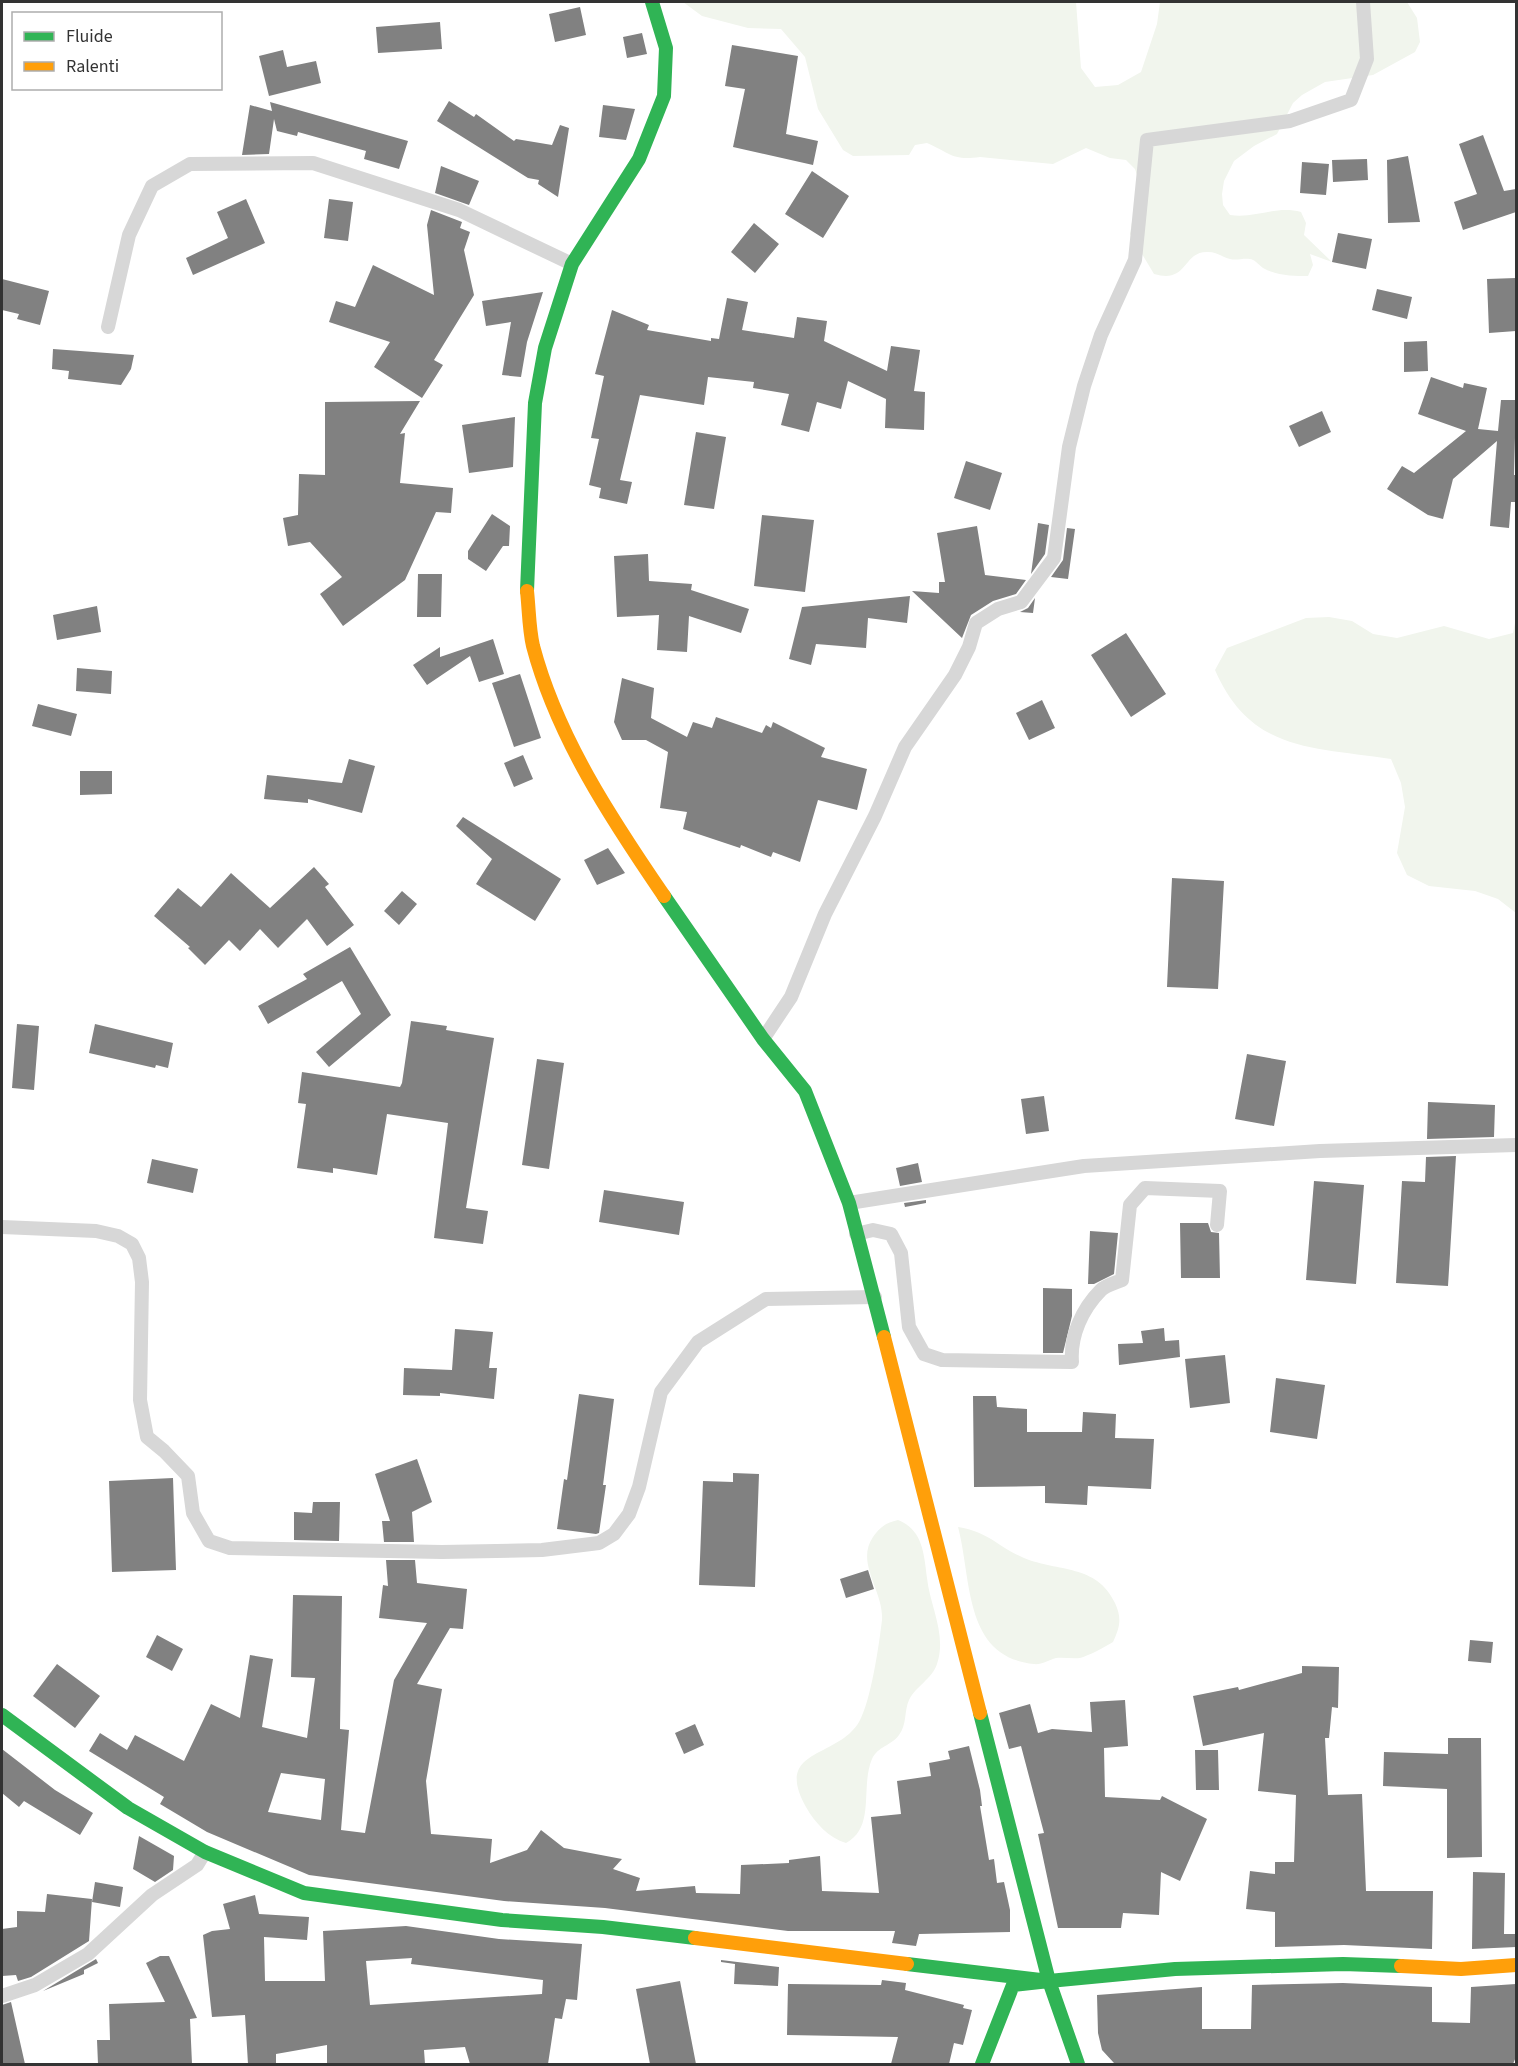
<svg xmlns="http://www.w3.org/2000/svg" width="1518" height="2066" viewBox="0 0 1518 2066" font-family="'Source Sans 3',sans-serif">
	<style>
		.green { fill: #f1f5ed }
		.building { fill: #818181; fill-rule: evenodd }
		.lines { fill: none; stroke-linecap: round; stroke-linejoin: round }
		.lane { stroke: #d7d7d7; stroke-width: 14 }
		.fast { stroke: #30b455; stroke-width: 14 }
		.slow { stroke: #ff9f0a; stroke-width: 14 }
	</style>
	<rect width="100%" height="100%" fill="#fff"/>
	<path class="green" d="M683 2H1076L1081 68 1095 87 1118 85 1141 72 1157 24 1160 2H1407L1417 18 1420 42 1415 52 1373 75 1325 82 1302 95 1293 103 1277 134 1254 146 1234 161 1224 181 1222 194 1223 205 1230 215C1255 219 1276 205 1301 212L1306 223 1304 235 1332 262 1310 254 1313 265 1308 276C1294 276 1277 276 1263 268 1260 266 1256 261 1253 260 1246 257 1237 261 1230 259 1222 257 1217 252 1208 252 1182 251 1189 284 1154 274L1130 234 1139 181 1135 169 1126 160 1110 158 1086 148 1053 164 980 157C952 161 950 153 927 143L915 145 909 155 853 156 843 150 818 109 805 57 781 29 748 28 702 16Z
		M1329 617 1352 621 1373 634 1397 638 1444 626 1489 639 1513 633 1516 618V913L1498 899 1475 891 1429 886 1407 875 1397 853 1405 807 1401 783 1391 759C1314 747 1251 753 1215 670L1227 648 1306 618Z
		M898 1520C923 1530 924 1554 927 1578 930 1606 947 1635 937 1664 932 1679 916 1686 909 1700 904 1711 907 1725 899 1735 891 1746 878 1746 872 1759 860 1787 876 1827 846 1843 829 1838 815 1823 806 1807 773 1748 837 1759 859 1722 871 1701 879 1645 882 1620 884 1591 855 1563 873 1537 881 1526 886 1523 898 1520Z
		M958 1527C992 1533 997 1547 1024 1558 1058 1572 1097 1564 1115 1603 1122 1618 1120 1627 1113 1642 1105 1647 1088 1656 1080 1658 1072 1659 1064 1657 1056 1658 1049 1660 1041 1665 1034 1664 963 1657 972 1579 958 1527Z"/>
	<path class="building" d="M580 7 586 35 555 42 549 14Z
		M440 22 442 49 378 53 376 27Z
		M642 33 647 54 627 58 623 37Z
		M732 45 798 56 786 134 818 141 813 165 733 147 745 89 725 86Z
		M283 50 287 67 316 61 321 83 269 96 259 56Z
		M449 101 474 117 476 114 514 141 516 139 552 145 560 125 569 128 558 197 538 184 539 180 528 178 437 121Z
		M270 102 408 141 399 169 364 159 366 151 298 132 297 136 277 131 274 119 269 154 242 155 250 105 272 111Z
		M603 105 635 109 626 140 599 137Z
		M1483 135 1504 191 1516 189V212L1463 230 1454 202 1477 194 1459 144Z
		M1408 156 1420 222 1388 223 1387 160Z
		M1367 159 1368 180 1333 182 1332 160Z
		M1302 162 1329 164 1326 195 1300 193Z
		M441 166 479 181 469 205 435 193Z
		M812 171 849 196 823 238 785 214Z
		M246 199 265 243 193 275 186 258 228 238 217 212Z
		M329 199 353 202 348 241 324 238Z
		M431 210 462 222 460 228 470 232 464 250 474 295 434 360 443 365 422 398 374 367 390 342 329 322 336 301 355 307 373 265 434 295 427 225Z
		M754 223 779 244 755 273 731 252Z
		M1338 233 1372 239 1366 269 1332 262Z
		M1516 278V331L1489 333 1487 279Z
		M2 279 49 291 40 325 17 319 19 314 2 310Z
		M1377 289 1412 297 1407 319 1372 310Z
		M543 292 527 342 521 377 502 375 511 322 486 326 482 301Z
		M727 298 748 302 742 330 794 338 797 317 827 321 824 341 887 371 891 346 920 350 914 391 925 392 924 430 885 428 886 399 848 381 841 409 817 402 809 432 781 425 789 394 753 388 754 382 708 377 704 405 640 395 620 480 632 482 627 504 599 498 601 488 589 485 599 439 591 438 604 376 595 374 612 310 649 325 647 330 711 341V338L719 339Z
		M1427 341 1428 371 1404 372V342Z
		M53 349 134 355 131 369 121 385 68 379 69 371 52 369Z
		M1431 377 1463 388 1464 383 1487 388 1478 429 1498 431 1501 400H1516L1514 475H1516V502H1511L1509 528 1490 526 1497 441 1453 479 1443 519 1428 515 1387 489 1402 466 1414 473 1466 431 1418 414Z
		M420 401 400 434 405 433 400 483 453 488 451 513 436 512 405 580 343 626 320 594 342 577 310 542 288 546 283 518 298 515 299 474 325 475V402Z
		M1322 411 1331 432 1299 447 1289 426Z
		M515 417 513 467 469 473 462 425Z
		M696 432 726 437 714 509 684 505Z
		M966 461 1002 473 990 510 954 498Z
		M492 514 510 526 509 546H503L486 571 468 559V551Z
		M762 515 814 520 805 592 754 586Z
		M1038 523 1049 525 1045 554 1031 574Z
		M977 526 985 575 1026 580 1016 594 993 601 971 615 962 638 912 591 939 593V582H945L937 533Z
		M1067 528 1075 529 1068 579 1051 577 1063 560Z
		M648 554 649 581 692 584 691 590 749 609 741 633 689 616 687 652 657 650 659 615 617 617 614 556Z
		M418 574H442L441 617H417Z
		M910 596 907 623 868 618 866 648 816 644 811 665 789 659 802 607Z
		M1035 598 1033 613 1020 612 1028 608Z
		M97 606 101 632 57 640 53 615Z
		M1126 633 1166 694 1131 717 1091 655Z
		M493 639 504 674 479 682 470 656 427 685 413 665 440 647V657Z
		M77 668 112 671 111 694 76 691Z
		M520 674 541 738 514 747 492 683Z
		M622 678 654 688 651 718 687 737 693 722 712 728 716 717 762 733 766 725 771 728 773 722 825 748 821 757 867 769 857 810 818 800 800 862 773 852 771 857 741 845 740 848 683 829 687 812 660 808 668 752 646 740H622L614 722Z
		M1042 700 1055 728 1029 740 1016 713Z
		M38 704 77 714 71 736 32 726Z
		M523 755 533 779 514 787 504 763Z
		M349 759 375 766 362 813 308 799V803L264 799 267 775 342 783Z
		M80 771H112V794L80 795Z
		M463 817 561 879 535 921 476 884 492 859 456 826Z
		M608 848 625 873 597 885 584 860Z
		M314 867 329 884 325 887 354 925 327 946 307 919 278 948 260 929 240 951 229 940 205 965 188 948 190 947 154 916 178 888 201 907 231 873 270 908Z
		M1172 878 1224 881 1218 989 1167 987Z
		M402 891 417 904 399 925 384 911Z
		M350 947 391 1015 329 1067 316 1052 361 1014 342 981 268 1024 258 1006 307 979 303 974Z
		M411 1021 447 1026 446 1030 494 1038 466 1208 488 1211 483 1244 434 1238 448 1123 387 1114 377 1175 333 1168V1173L297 1168 306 1104 298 1103 302 1072 400 1087 402 1083Z
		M17 1024 39 1026 34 1090 12 1088Z
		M95 1024 173 1043 168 1068 156 1065 155 1068 89 1053Z
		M1247 1054 1286 1061 1274 1126 1235 1119Z
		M537 1059 564 1063 549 1169 522 1165Z
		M1044 1096 1049 1131 1026 1134 1021 1099Z
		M1428 1102 1495 1105 1494 1137 1427 1139Z
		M1456 1156 1448 1286 1396 1283 1402 1181 1425 1182 1426 1157Z
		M152 1159 198 1169 193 1193 147 1183Z
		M918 1163 922 1182 900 1186 896 1168Z
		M1314 1181 1364 1185 1356 1284 1306 1280Z
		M604 1190 684 1202 679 1235 599 1222Z
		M926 1200V1203L905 1207 904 1203Z
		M1180 1223H1208L1211 1232 1219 1233 1220 1278H1181Z
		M1090 1231 1118 1233 1114 1274 1094 1284H1088Z
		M1043 1288 1072 1289V1316L1063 1353H1043Z
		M1164 1328 1165 1341 1179 1340 1180 1357 1119 1365 1118 1344 1143 1343 1141 1331Z
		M455 1329 493 1332 489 1368H497L494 1399 440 1393V1396L403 1395 404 1368 452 1370Z
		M1225 1355 1230 1403 1190 1408 1185 1359Z
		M1276 1378 1325 1385 1317 1439 1270 1432Z
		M579 1394 614 1399 603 1485H606L599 1533 596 1534 557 1529 564 1479 567 1480Z
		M973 1396H996L997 1407 1027 1409V1432H1082L1083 1412 1116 1414 1115 1438 1154 1439 1151 1489 1088 1486 1087 1505 1045 1503V1486L974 1487Z
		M417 1459 432 1502 412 1512 414 1542H384L382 1521H390L375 1474Z
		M733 1473 759 1474 755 1587 699 1585 703 1481 733 1482Z
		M173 1478 176 1570 112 1572 109 1481Z
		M313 1502H340L339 1541 294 1540V1512L312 1513Z
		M386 1560H415L417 1583 467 1589 463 1629 450 1628 417 1684 442 1689 426 1781 431 1834 492 1839 490 1863 527 1850 541 1830 564 1848 622 1859 613 1869 640 1878 636 1891 695 1886 696 1893 740 1894 741 1865 789 1863V1860L820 1856 822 1891 879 1893 871 1817 901 1814 897 1781 931 1776 929 1763 950 1759 948 1751 969 1746 980 1790 982 1806H980L989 1860 994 1859 997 1883 1004 1882 1010 1910V1932L919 1934 916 1946 892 1943 895 1931H788L605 1908 504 1901 309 1875 207 1832 160 1804 164 1797 89 1751 100 1733 127 1750 135 1735 184 1761 211 1704 240 1718 250 1655 273 1659 262 1727 307 1738 315 1678 291 1677 293 1595 342 1596 340 1729 349 1730 341 1830 365 1833 394 1680 427 1623 379 1618 383 1585 388 1586ZM281 1773 325 1779 321 1820 268 1812Z
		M868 1570 874 1589 846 1598 840 1579Z
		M157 1635 183 1649 172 1671 146 1657Z
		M1470 1640 1493 1642 1491 1663 1468 1661Z
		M57 1664 100 1696 75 1728 33 1696Z
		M1302 1666 1339 1667 1338 1708 1332 1707 1329 1738H1325L1328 1795 1362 1794 1366 1891H1433L1432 1949 1344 1945 1275 1947V1912L1246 1909 1250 1871 1275 1874V1862H1294L1296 1795 1258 1791 1264 1733 1203 1746 1193 1696 1238 1687 1239 1690 1302 1673Z
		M1125 1700 1128 1746 1104 1748 1105 1797 1160 1800 1162 1796 1207 1819 1180 1881 1161 1872 1159 1915 1123 1913 1121 1928H1058L1038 1834 1044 1833 1021 1746 1009 1749 999 1713 1030 1704 1038 1733 1052 1729 1092 1732 1090 1702Z
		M695 1724 704 1745 684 1754 675 1733Z
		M1448 1738H1481L1482 1857 1447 1858V1789L1383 1786 1384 1752 1448 1754Z
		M2 1749 55 1790 93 1813 80 1835 24 1801 19 1807 2 1793Z
		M1195 1750H1218L1219 1790H1196Z
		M139 1836 174 1856 173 1870 155 1882 133 1869Z
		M1473 1872 1505 1873 1504 1934H1516V1947L1472 1949Z
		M95 1882 123 1887 120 1907 92 1902Z
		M47 1894 92 1899 89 1941 31 1977 18 1981 16 1975 2 1976V1929L17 1927V1911L45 1912Z
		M255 1895 259 1914 309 1917 307 1940 264 1937 265 1981H325L323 1931 406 1926 499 1939 582 1944 577 2000 566 1999 562 2019 555 2018 548 2064H470L465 2047 424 2050 425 2064H327V2045L276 2054V2063L248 2064 245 2015 212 2017 203 1935 212 1931 230 1929 223 1904ZM412 1958 411 1964 543 1980 542 1994 370 2005 366 1961Z
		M160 1956H169L197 2018 190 2019 192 2064H98L97 2040H110L109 2004 165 2002 146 1963Z
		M96 1959 98 1963 84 1970V1974L43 1991Z
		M721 1960 779 1967 778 1986 734 1984 735 1964 721 1962Z
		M882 1980 906 1983 905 1990 964 2005 963 2008 972 2010 963 2045 954 2043 949 2064H891L898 2037 787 2035 788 1984 881 1985Z
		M680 1981 696 2064H650L636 1989Z
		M1343 1983 1432 1987V2022L1470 2023 1471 1987 1516 1984V2057L1513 2064 1114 2063 1102 2050 1098 2033 1097 1995 1202 1987V2029H1251L1252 1985Z
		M11 2002 25 2064H2V2005Z"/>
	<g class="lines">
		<path class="lane" d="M108 327 129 235 152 186 190 164 313 163 459 210 572 264
			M763 1039 791 997 825 914 875 816 905 747 955 675 969 647 976 623 998 609 1021 602 1054 558 1069 447 1084 386 1101 335 1135 260 1147 140 1290 121 1351 100 1367 59 1363 2
			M849 1203 1084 1166 1320 1151 1516 1145
			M2 1227 96 1231 118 1236 132 1244 139 1258 142 1282 140 1400 147 1437 164 1451 188 1476 193 1513 209 1541 230 1548 442 1552 542 1550 599 1543 614 1534 629 1514 639 1487 661 1392 698 1342 766 1299 875 1297
			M856 1234 873 1230 891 1234 901 1253 909 1327 924 1354 942 1360 1072 1362C1070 1336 1082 1309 1101 1290 1106 1285 1115 1283 1122 1280L1130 1205 1145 1188 1220 1191 1217 1225
			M2 1996 35 1985 88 1954 152 1895 197 1865 205 1852"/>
		<path class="fast" d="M527 591 535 403 545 348 572 264 639 159 664 96 666 48 652 2
			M664 896 763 1039 805 1091 849 1203 884 1337
			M980 1713 1049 1981 1078 2064
			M2 1715 128 1808 205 1852 304 1893 502 1920 603 1927 695 1938
			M907 1964 1049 1981 1175 1969 1343 1964 1401 1966
			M982 2064 1013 1985 1049 1981"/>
		<path class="slow" d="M527 591C529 609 529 629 533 646 557 737 612 820 664 896
			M884 1337 980 1713
			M695 1938 907 1964
			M1401 1966 1461 1969 1516 1965"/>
	</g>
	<rect width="1518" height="2066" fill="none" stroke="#333333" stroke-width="6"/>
	<rect x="12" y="12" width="210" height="78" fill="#ffffff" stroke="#adadad" stroke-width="1.5"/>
	<rect x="24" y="32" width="30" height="9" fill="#30b455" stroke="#adadad" stroke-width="1.5"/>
	<text x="66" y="42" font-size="18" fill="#333333">Fluide</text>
	<rect x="24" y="62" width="30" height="9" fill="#ff9f0a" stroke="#adadad" stroke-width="1.5"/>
	<text x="66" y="72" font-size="18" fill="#333333">Ralenti</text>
</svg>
